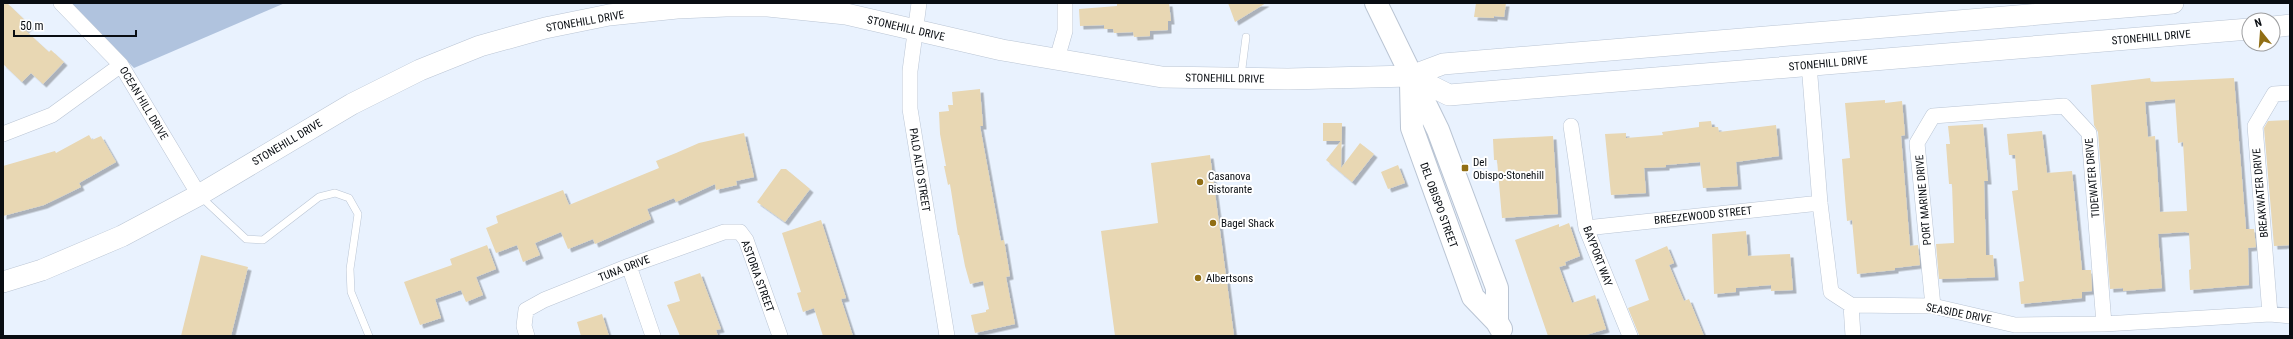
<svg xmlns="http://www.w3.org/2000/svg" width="2293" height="339" viewBox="0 0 2293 339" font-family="'Roboto Condensed',sans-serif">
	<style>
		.green { fill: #b0c3de }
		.building { fill: #e8d7b3; fill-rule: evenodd; filter: url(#shadow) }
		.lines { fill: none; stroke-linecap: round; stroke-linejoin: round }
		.lane-casing { stroke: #bac5d4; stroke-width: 8 }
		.street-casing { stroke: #bac5d4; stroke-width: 16 }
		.secondary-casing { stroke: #bac5d4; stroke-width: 22 }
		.primary-casing { stroke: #bac5d4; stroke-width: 24 }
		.lane { stroke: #fff; stroke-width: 7 }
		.street { stroke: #fff; stroke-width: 15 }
		.secondary { stroke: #fff; stroke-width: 21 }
		.primary { stroke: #fff; stroke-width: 22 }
		.poi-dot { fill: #916e14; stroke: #fff; stroke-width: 1.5 }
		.labels { text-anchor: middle; stroke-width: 4; stroke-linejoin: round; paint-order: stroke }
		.street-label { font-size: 11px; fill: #090d12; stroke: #fff }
		.poi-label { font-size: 11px; fill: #090d12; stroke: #fff; text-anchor: start }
	</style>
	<defs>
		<filter id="shadow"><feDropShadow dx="3.5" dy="3.5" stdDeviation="0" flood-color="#0004"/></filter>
	</defs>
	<rect width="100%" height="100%" fill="#e9f2fe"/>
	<path class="green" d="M71 3H285L134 68Z"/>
	<path class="building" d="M3 3H7L30 25 25 30 49 52 51 50 64 62 43 84 31 73 22 82 3 64Z
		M1117 3H1169L1171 21H1168V30L1150 31V36L1134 37 1133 32 1114 33 1113 29H1104V25L1080 26 1079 9 1117 6Z
		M1228 3H1266L1235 22Z
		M1476 3H1506L1504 17 1494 16V18L1474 17Z
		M2150 78 2151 82 2234 78 2246 229H2254L2256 247 2248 248 2249 285 2190 290 2189 270 2191 269 2189 233 2185 232 2158 234 2162 288 2123 291V288L2110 289 2098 132 2094 125 2091 85ZM2175 99 2178 143 2183 142 2187 211 2160 212 2155 136 2148 137 2145 102Z
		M980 89 983 126H980L1001 241 1004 240 1010 276 1006 277 1015 324 975 333 971 315 986 312V310L989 309 983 281 970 284 965 266 959 235H958L950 184 948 185 944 166H946L940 134 939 112 949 111 948 105H953L952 92Z
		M1885 100V103L1902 101 1905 135 1901 136 1910 246 1918 245 1920 265 1895 268V270L1857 274 1852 220 1847 221 1845 198 1842 159 1850 158 1845 103Z
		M2290 120V245L2274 246 2264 128 2268 121Z
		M1711 121 1712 127H1718L1719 132 1776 125 1779 156 1736 162 1738 186 1703 188 1700 162 1666 165V167L1644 168 1646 193 1611 195 1605 134 1626 133V138L1663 135 1662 132 1699 127V122Z
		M1323 123H1342L1341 168 1360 143 1374 154 1352 182 1326 160 1341 141H1323Z
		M1983 124 1988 181H1984L1986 255H1993L1995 277 1939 279 1936 244 1954 243 1952 184H1949L1946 144H1950L1948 126Z
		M2042 131 2047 173 2072 171 2082 270H2091L2092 291 2082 292V298L2021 304 2019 282 2024 281 2012 191 2018 190 2015 155H2009L2007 134Z
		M744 133 754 177 736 181 737 185 716 190 715 184 676 202 674 198 647 209 651 219 595 244 593 239 568 249 561 232 535 243 540 255 523 262 517 245 496 253 486 228 498 223 496 216 563 190 569 205 659 168 656 161 676 153 699 143Z
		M89 135 92 140 101 136 116 162 79 183 81 187 44 205 3 216V166L55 151 56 153Z
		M1553 136 1558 214 1502 218 1497 160H1494L1493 139Z
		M1210 155 1234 336H1115L1101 231 1158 223 1151 163Z
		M1398 165 1405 183 1388 189 1381 172Z
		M781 169H786L810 189 785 222 757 202Z
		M821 220 846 298 841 299 853 336H823L814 308 803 312 797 293 801 292 782 233Z
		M1569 223 1580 256 1565 262 1566 265 1559 267 1572 303 1595 295 1606 329 1583 336H1548L1515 240 1559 224V227Z
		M1746 231 1748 256 1790 254 1793 290 1771 291V285L1736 288V292L1714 294 1712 234Z
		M487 245 496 269 476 277 483 295 466 302 461 290 435 299 441 318 420 325 404 282 452 265 450 259Z
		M1667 246 1674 263 1669 265 1684 301 1689 299 1704 336 1639 335 1628 308 1649 300 1635 260Z
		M201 255 248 267 231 336H181Z
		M700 273 721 329 716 330 718 336H680L667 305 680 301 674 282Z
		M602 314 609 336H581L577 322Z"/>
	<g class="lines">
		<defs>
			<path id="lane" d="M1241 76 1246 37
				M200 196 246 239 263 240 319 197 335 193 349 198 358 214 350 269 351 292 369 336"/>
			<path id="street" d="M61 3 121 65 199 195
				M919 3 910 71V109L947 336
				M1057 59 1065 31V3
				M1809 64 1820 203 1831 292 1851 305 1933 306 2015 325 2104 324 2270 314 2290 316
				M1571 126 1586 228 1630 336
				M3 134 52 115 121 65
				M1586 228 1820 203
				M629 266 653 336
				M1851 305 1853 336
				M1933 306 1917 143 1933 116 2064 106 2089 133 2104 324
				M2270 314 2255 126 2274 94 2290 93
				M527 336 524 326 526 310 544 300 629 266 724 232H740L746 240 780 336"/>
			<path id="secondary" d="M2273 27 2290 25
				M1411 76 1449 95 2249 29
				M3 282 42 270 122 236 199 195 352 104 420 70 480 46 545 28 609 15 677 8 726 6H768L846 14 1002 50 1162 77 1288 79 1411 76 1443 64 2173 3"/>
			<path id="primary" d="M1376 3 1438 130 1497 288V322
				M1411 83 1412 128 1473 297 1497 322 1501 329"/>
		</defs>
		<use href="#lane" class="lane-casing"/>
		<use href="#street" class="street-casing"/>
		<use href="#secondary" class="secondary-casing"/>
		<use href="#primary" class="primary-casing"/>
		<use href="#lane" class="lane"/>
		<use href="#street" class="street"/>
		<use href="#secondary" class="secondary"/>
		<use href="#primary" class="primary"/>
	</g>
	<g class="poi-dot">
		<rect x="1461" y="164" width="8" height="8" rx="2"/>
		<circle cx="1200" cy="182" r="4"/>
		<circle cx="1213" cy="223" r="4"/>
		<circle cx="1198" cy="278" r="4"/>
	</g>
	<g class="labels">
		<g class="street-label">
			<text transform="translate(585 21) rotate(-10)" y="4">STONEHILL DRIVE</text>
			<text transform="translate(906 28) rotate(13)" y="4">STONEHILL DRIVE</text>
			<text transform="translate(2151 37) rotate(-5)" y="4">STONEHILL DRIVE</text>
			<text transform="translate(1828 63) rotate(-5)" y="4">STONEHILL DRIVE</text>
			<text transform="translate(1225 78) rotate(1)" y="4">STONEHILL DRIVE</text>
			<text transform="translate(144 103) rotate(59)" y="4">OCEAN HILL DRIVE</text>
			<text transform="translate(287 142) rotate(-31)" y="4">STONEHILL DRIVE</text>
			<text transform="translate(920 170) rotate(81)" y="4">PALO ALTO STREET</text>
			<text transform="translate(2092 178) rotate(-95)" y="4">TIDEWATER DRIVE</text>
			<text transform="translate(2260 193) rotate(-95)" y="4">BREAKWATER DRIVE</text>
			<text transform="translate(1923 200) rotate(-95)" y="4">PORT MARINE DRIVE</text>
			<text transform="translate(1439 205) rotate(70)" y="4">DEL OBISPO STREET</text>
			<text transform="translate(1703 215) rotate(-6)" y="4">BREEZEWOOD STREET</text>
			<text transform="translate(1598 256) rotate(69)" y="4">BAYPORT WAY</text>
			<text transform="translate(624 268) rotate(-21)" y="4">TUNA DRIVE</text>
			<text transform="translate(758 276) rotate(70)" y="4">ASTORIA STREET</text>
			<text transform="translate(1959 313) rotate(11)" y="4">SEASIDE DRIVE</text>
		</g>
		<g class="poi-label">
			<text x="1473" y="166">Del<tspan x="1473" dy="13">Obispo-Stonehill</tspan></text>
			<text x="1208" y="180">Casanova<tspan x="1208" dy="13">Ristorante</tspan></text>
			<text x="1221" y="227">Bagel Shack</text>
			<text x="1206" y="282">Albertsons</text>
		</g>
	</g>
	<rect width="2293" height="339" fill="none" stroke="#090d12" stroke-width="8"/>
	<g transform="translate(2261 32) rotate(343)"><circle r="19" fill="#ffffff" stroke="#9d9ea0"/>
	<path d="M0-3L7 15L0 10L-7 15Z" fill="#916e14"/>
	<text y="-6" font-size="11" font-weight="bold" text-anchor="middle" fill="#090d12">N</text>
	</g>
	<path d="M14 30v6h122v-6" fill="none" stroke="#090d12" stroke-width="2"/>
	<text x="20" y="30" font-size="12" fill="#090d12" stroke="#ffffff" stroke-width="3" paint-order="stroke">50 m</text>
</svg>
